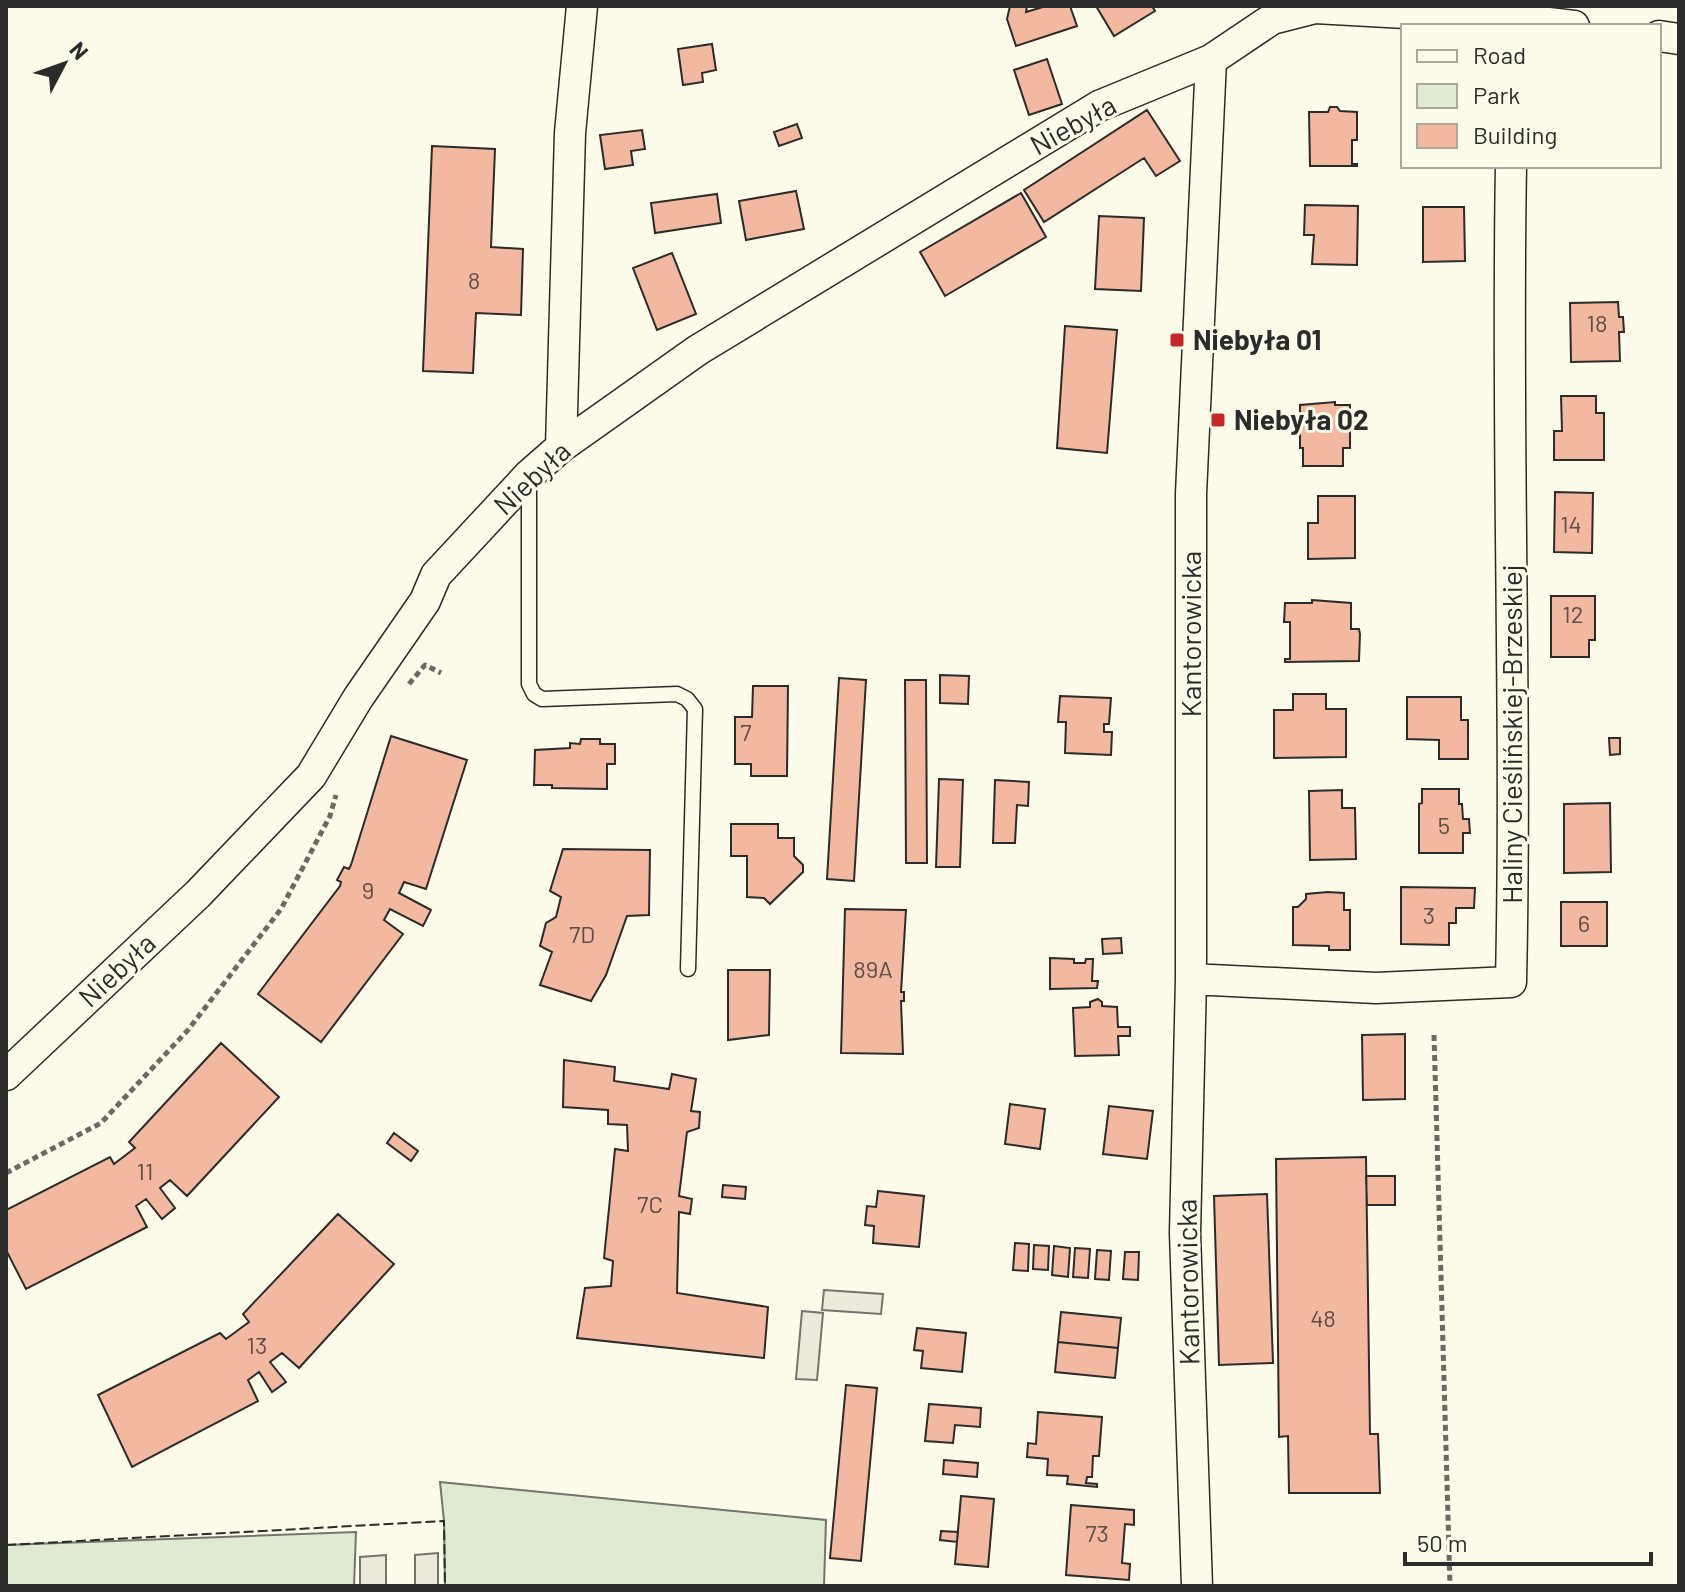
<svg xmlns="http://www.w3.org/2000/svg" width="1685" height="1592" viewBox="0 0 1685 1592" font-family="Barlow,sans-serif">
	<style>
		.green { fill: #deebd1; stroke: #74746e; stroke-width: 2 }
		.parking { fill: #eceadb; stroke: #74746e; stroke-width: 2 }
		.building { fill: #f2b8a0; stroke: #2b2b2b; stroke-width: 2 }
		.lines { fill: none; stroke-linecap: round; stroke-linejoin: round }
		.lane-casing { stroke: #2b2b2b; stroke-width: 17 }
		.street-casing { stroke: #2b2b2b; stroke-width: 33 }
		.path { stroke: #6a6964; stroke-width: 5; stroke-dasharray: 6 4; stroke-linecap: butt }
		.lane { stroke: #fdfbea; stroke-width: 14 }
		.street { stroke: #fdfbea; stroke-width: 30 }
		.fence { stroke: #2b2b2b; stroke-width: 2; stroke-dasharray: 10 4; stroke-linecap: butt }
		.poi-dot { fill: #c62828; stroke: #fdfbea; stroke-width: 3 }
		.labels { text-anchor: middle; stroke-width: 6; stroke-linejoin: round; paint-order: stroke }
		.number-label { font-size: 24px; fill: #5d4e48 }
		.street-label { font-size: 28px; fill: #2b2b2b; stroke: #fdfbea }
		.poi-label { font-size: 28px; font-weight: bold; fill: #2b2b2b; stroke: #fdfbea; text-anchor: start }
	</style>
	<rect width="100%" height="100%" fill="#fdfbea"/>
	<path class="green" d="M440 1482 826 1520 824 1586H445L444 1521Z
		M356 1532 354 1586H6V1545Z"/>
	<path class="parking" d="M824 1290 883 1294 881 1314 822 1310Z
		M802 1311 823 1313 817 1380 796 1379Z
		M438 1553V1586H415V1555Z
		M386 1555V1586H360V1557Z"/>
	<path class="building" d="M1010 6H1027L1026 12 1046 6H1070L1077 26 1016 46 1007 19Z
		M1096 6H1152L1155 11 1114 36Z
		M712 44 716 70 702 73 703 82 683 85 678 49Z
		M1047 59 1062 104 1029 115 1014 70Z
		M1330 107H1337L1340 111 1357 112V140H1352V164H1357V166H1310L1309 112H1328Z
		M1147 110 1180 161 1156 176 1144 158 1044 222 1024 190Z
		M797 124 802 138 779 146 774 132Z
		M642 130 645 149 631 151 633 165 605 169 600 135Z
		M432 146 495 149 491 247 523 249 521 315 476 313 473 373 423 371Z
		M796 191 804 229 746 240 739 201Z
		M1021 193 1046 237 945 296 920 252Z
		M717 194 721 223 655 233 651 203Z
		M1305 205 1358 206 1357 265 1312 264 1314 235H1304Z
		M1423 207H1464L1465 261 1423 262Z
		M1099 216 1144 218 1141 291 1095 289Z
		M672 253 696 314 657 330 633 268Z
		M1618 302 1619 317H1623L1624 332H1619L1620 361 1571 362 1570 303Z
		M1065 326 1117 330 1107 453 1057 448Z
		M1561 396H1596V413H1604V460H1554V431H1562Z
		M1335 402V405H1350V448H1343V466H1303V448H1300V405Z
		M1555 492 1593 493 1592 553 1554 552Z
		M1318 496H1355V558L1308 559V523H1318Z
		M1551 596H1595V640H1589V657H1551Z
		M1312 600 1351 603V629H1359L1360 634 1359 661 1285 662V659H1290V622H1284L1285 603H1312Z
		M940 675 969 676 968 704 940 703Z
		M839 678 866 680 854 881 827 879Z
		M905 680H926L927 863H906Z
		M753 686H788L787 776H751V764H735V717H752Z
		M1293 694H1326V709H1346V757L1274 758V710H1293Z
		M1060 696 1111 698 1109 724H1104V732H1112L1111 755 1065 753 1066 722H1058Z
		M1407 697H1461V720H1468V759H1439V740L1407 739Z
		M391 736 467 760 426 889 404 882 399 893 431 910 423 926 390 909 384 920 403 934 321 1042 258 994 340 886 341 882 337 880 344 867 349 869 351 865Z
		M1609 738H1620V754L1610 755Z
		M581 739H600V744H615V764H607V789L552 788V785H534L535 750 570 748V743L580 744Z
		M939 779 963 780 960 867H936Z
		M995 780 1029 782 1028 806 1017 805 1015 843H993Z
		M1422 789H1459V804H1462L1463 819H1469L1470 833H1463V853H1419V804L1422 803Z
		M1342 790V808H1355L1356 859 1310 860 1309 791Z
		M1610 803 1611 872 1564 873V804Z
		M731 824H778V838H794V856L803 865V872L770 904 764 898 747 897V856H731Z
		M563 849 650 850 649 915 627 916 606 975 591 1001 540 985 552 952 540 946 546 923 556 917 561 897 550 891Z
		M1401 887 1475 888 1474 908H1456V923H1449V945L1401 944Z
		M1328 892 1344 893V910H1350V950H1329V946L1293 945V907H1298L1306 899V894Z
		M1561 902H1607V946H1561Z
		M845 909 906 910 901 992H904V1001H901L903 1054 841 1053Z
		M1121 938 1122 953 1103 954 1102 939Z
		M1050 958 1074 959V963H1085L1086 959H1093L1092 981H1098L1097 988 1050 989Z
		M728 970H770L769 1035 728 1040Z
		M1098 999 1102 1002V1006L1117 1007 1118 1027H1130V1036H1118L1119 1055 1075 1056 1073 1008 1090 1007V1002Z
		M1405 1034V1099L1363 1100 1362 1035Z
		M221 1043 279 1097 187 1196 170 1180 160 1188 175 1208 162 1219 146 1199 136 1206 147 1227 26 1289 6 1250V1210L110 1157 114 1164 135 1148 129 1142Z
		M564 1060 615 1067 614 1081 669 1089 672 1074 696 1079 691 1111 700 1112 699 1128 687 1132 679 1196 692 1199 690 1214 679 1212 677 1293 768 1307 764 1358 577 1338 585 1288 611 1286 613 1261 604 1258 615 1149 628 1151 627 1125 608 1124V1110L563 1107Z
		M1010 1104 1045 1109 1040 1149 1005 1144Z
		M1109 1106 1153 1111 1147 1159 1103 1154Z
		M394 1133 418 1151 411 1161 387 1143Z
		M1366 1157 1370 1434H1378L1380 1493H1289L1288 1436 1279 1437 1276 1159Z
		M1366 1176H1395V1205H1367Z
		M723 1185 746 1187 745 1199 722 1197Z
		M878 1191 924 1196 919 1247 873 1243 874 1226 865 1225 867 1206 876 1207Z
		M1267 1194 1273 1363 1219 1365 1214 1196Z
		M338 1214 394 1264 299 1368 282 1353 270 1362 286 1382 272 1392 259 1372 248 1380 258 1401 132 1467 98 1395 220 1333 226 1339 249 1322 243 1314Z
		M1015 1243 1029 1244 1028 1271 1013 1270Z
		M1034 1245 1049 1246 1048 1270 1033 1269Z
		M1054 1246 1070 1248 1068 1277 1052 1275Z
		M1075 1248 1090 1249 1088 1278 1073 1277Z
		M1097 1250 1111 1251 1109 1280 1095 1279Z
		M1125 1252H1139L1138 1280 1123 1279Z
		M1061 1312 1121 1318 1118 1348 1058 1342Z
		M917 1328 966 1333 962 1372 921 1368 923 1351 914 1350Z
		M1058 1342 1118 1348 1115 1378 1055 1372Z
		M846 1385 877 1388 861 1561 830 1558Z
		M929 1404 981 1408 980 1427 955 1425 953 1443 925 1441Z
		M1038 1412 1102 1417 1099 1456H1093L1092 1477H1087L1086 1483 1097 1484V1487L1067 1484 1068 1476 1047 1475 1048 1459 1027 1457 1028 1443 1036 1444Z
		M944 1460 978 1463 977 1477 943 1474Z
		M961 1496 994 1499 988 1567 955 1564Z
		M1071 1505 1134 1510V1525L1125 1524 1122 1563 1130 1564 1129 1580 1066 1575Z
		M941 1531 958 1532 957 1542 940 1540Z"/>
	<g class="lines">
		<defs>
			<path id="lane" d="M529 480V684L534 694 542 699 677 694 687 699 695 709 688 969"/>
			<path id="street" d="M1659 36 1679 39
				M561 447 570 133 582 6
				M1191 979 1376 988 1511 982C1517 710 1506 438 1511 166
				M6 1075 198 894 311 776 358 698 425 601 436 575 529 475 561 447 698 350 1099 106 1211 60 1272 19 1315 8 1514 19 1574 26
				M1197 1586 1185 1233 1191 979V494L1211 60"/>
		</defs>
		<use href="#lane" class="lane-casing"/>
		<use href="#street" class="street-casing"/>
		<path class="path" d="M409 684 425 665 441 673
			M1434 1035 1450 1586
			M6 1173 101 1123 188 1030 281 909 330 816 336 795"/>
		<use href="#lane" class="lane"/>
		<use href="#street" class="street"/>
		<path class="fence" d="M6 1545 444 1521 445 1586"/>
	</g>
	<g class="poi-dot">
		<rect x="1169" y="332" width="16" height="16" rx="4"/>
		<rect x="1210" y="412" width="16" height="16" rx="4"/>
	</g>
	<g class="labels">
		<g class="number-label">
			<text x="474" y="289">8</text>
			<text x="1597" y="332">18</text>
			<text x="1571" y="533">14</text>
			<text x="1573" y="623">12</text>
			<text x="746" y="741">7</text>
			<text x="1444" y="834">5</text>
			<text x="368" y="899">9</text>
			<text x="1429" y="924">3</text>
			<text x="1584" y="932">6</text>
			<text x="582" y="943">7D</text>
			<text x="873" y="978">89A</text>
			<text x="145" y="1180">11</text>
			<text x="650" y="1213">7C</text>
			<text x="1323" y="1327">48</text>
			<text x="257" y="1354">13</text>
			<text x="1097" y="1542">73</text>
		</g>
		<g class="street-label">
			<text transform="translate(1073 125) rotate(-29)" y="10">Niebyła</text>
			<text transform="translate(532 478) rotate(-43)" y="10">Niebyła</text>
			<text transform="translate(1191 634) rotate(-90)" y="10">Kantorowicka</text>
			<text transform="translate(1512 734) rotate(-90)" y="10">Haliny Cieślińskiej-Brzeskiej</text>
			<text transform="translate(117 970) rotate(-43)" y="10">Niebyła</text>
			<text transform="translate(1188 1282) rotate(-91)" y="10">Kantorowicka</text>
		</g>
		<g class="poi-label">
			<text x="1193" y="350">Niebyła 01</text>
			<text x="1234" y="430">Niebyła 02</text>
		</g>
	</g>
	<rect width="1685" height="1592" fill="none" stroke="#2b2b2b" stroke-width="16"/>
	<rect x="1401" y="24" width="260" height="144" fill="#fdfbea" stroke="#a9a89e" stroke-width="2"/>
	<rect x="1417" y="50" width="40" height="12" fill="#fdfbea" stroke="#a9a89e" stroke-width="2"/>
	<text x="1473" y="64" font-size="24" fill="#2b2b2b">Road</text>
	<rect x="1417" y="84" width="40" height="24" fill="#deebd1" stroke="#a9a89e" stroke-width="2"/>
	<text x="1473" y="104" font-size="24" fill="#2b2b2b">Park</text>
	<rect x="1417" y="124" width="40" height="24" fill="#f2b8a0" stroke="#a9a89e" stroke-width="2"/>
	<text x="1473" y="144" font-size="24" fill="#2b2b2b">Building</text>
	<g transform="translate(64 64) rotate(49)" stroke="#fdfbea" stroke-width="6" paint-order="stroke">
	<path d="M0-6L14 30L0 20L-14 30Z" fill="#2b2b2b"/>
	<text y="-12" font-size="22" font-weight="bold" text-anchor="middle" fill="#2b2b2b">N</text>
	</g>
	<path d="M1405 1552v12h246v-12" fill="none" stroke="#2b2b2b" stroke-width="4"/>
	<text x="1417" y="1552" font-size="24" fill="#2b2b2b" stroke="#fdfbea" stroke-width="6" paint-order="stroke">50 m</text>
</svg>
